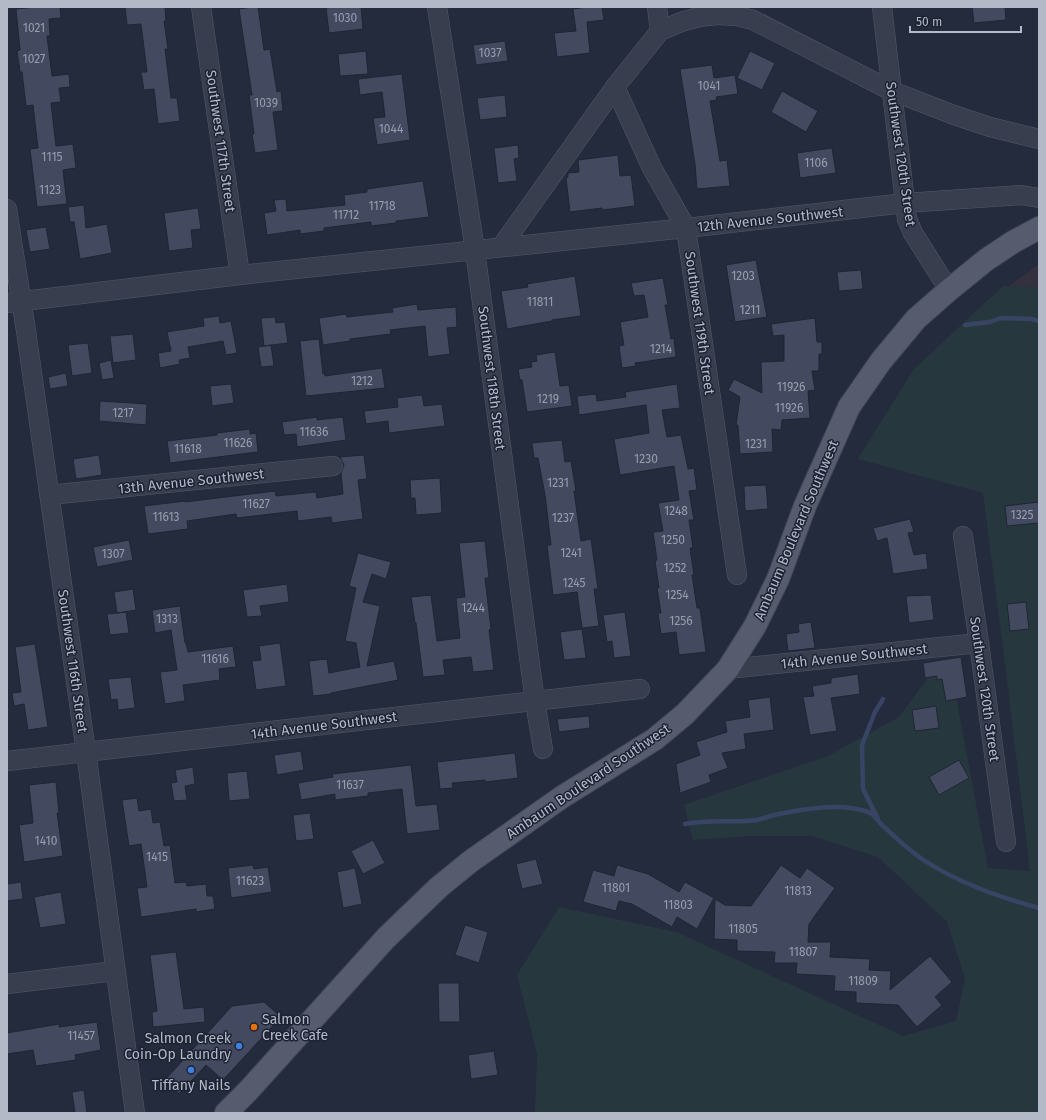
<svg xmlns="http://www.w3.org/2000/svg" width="1046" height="1120" viewBox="0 0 1046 1120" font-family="'Fira Sans',sans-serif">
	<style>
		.medical { fill: #34303e }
		.green { fill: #26383e }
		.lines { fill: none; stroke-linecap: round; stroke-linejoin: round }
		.stream { stroke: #394464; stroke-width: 4.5 }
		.building { fill: #434a5f; stroke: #1f2534 }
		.minor-casing { stroke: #535968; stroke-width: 20 }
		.major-casing { stroke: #414756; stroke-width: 24 }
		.minor { stroke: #383e4d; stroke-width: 19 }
		.major { stroke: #565c6d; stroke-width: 22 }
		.food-dot { fill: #e8710a; stroke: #1d2332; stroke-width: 1.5 }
		.shop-dot { fill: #3f7fe0; stroke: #1d2332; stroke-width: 1.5 }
		.labels { text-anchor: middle; stroke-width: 3; stroke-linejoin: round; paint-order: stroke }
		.number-label { font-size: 12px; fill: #989dae }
		.street-label { font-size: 14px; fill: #b4b9c8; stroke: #1d2332 }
		.poi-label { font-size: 14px; fill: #b4b9c8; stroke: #1d2332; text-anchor: start }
	</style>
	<rect width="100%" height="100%" fill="#242b3d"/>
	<path class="medical" d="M1039 264V287L1009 286 1036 266Z"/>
	<path class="green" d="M1003 286 1039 287V1113H535L537 1054 517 975 559 907 676 932 903 1036 956 1021 965 978 947 922 878 857 812 836H749L693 840 684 805 828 756 899 717 930 675 951 670 988 868 1030 871 1004 655 983 493 858 459 914 369Z"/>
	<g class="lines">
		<path class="stream" d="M965 325 990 322 1001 318 1031 319 1039 321
			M878 819 863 789 862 745 875 712 883 699
			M685 824C709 819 733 823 757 820 766 818 775 814 784 813 810 808 842 803 868 812 873 813 877 820 881 824 894 836 907 849 922 859 958 883 998 897 1039 908"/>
	</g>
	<path class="building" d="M36 7H60L61 18 49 19 50 36H47L52 76 69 74 70 87 59 88 61 102 51 103 56 146 73 144 76 168 63 170 67 204 37 207 30 149 38 148 33 105 26 106 22 72H20L17 51 20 50 16 9Z
		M125 7H165L166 21H164L168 49H165L171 98H177L180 121 158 124 154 89 144 90 141 72H147L141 24 127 25Z
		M252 7H258L264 50 270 49 277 92 281 91 283 111 273 112 278 150 255 153 252 134H254L249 95H252L239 9Z
		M335 7H361L363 29 329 33 326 8Z
		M588 7H602L604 20 587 22 590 53 557 57 554 33 576 31 573 9Z
		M972 7H1005L1006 20 974 23Z
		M505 41 508 61 476 65 473 45Z
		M366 51 368 74 340 76 338 54Z
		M750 51 775 63 762 90 737 78Z
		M712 65 714 78 735 75 738 94 716 97 717 100 710 101 720 161 727 160 730 186 697 189 695 164 680 69Z
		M402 74 410 140 377 145 373 118 385 117 382 92 360 95 358 79Z
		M782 91 818 111 806 132 771 112Z
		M505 95 507 117 480 120 477 98Z
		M518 145 519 158 514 159 517 181 498 183 494 148Z
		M832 148 836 173 800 178 797 153Z
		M618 155 620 176 631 175 635 206 602 210V208L570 212 566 178 568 177V173L579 172 578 160Z
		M423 181 429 217 396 221V223L371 226V222L324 228V231L300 234V230L267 235 264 213 276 211 274 200 286 199 287 211 345 205 344 195 367 192V189Z
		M84 205 86 228 107 224 112 253 80 259 74 222H70L68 207Z
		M198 208 201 229 191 230 193 248 169 251 164 213Z
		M46 227 50 249 30 252 26 230Z
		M756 260 767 317 735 322 726 265Z
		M861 270 863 289 839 291 837 272Z
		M575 276 581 316 552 320V321L507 329 501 291 528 287 527 284Z
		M663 278 668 305H665L671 339 674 338 676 357 635 363 636 366 622 368 619 346 624 345 620 322 648 317 644 295 634 296 631 283Z
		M417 304 418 310 456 307 457 327 447 328 450 354 428 357 425 326 390 330 391 334 350 339V341L323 345 319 318 346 314 347 317 393 312 392 308Z
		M219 316 220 323 231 321 237 353 226 355 223 341 188 347 190 358 179 360 180 364 160 368 158 353 171 351 167 332 204 326 203 318Z
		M275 317 276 323 285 322 288 343 264 346 261 318Z
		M815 318 817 342H822V354H819V371H812L815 390 808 391 810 418 782 420 781 430 772 429 773 452 740 454 738 425H736L740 397 728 390 734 379 762 393 761 362 784 361V335L773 336 771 324Z
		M133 334 136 360 113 363 110 336Z
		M319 339 323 374 324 373 325 376 382 368 385 388 306 396 300 341Z
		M88 343 92 373 72 376 68 345Z
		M271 345 274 366 261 367 258 347Z
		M555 352 560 386 569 385 572 406 527 412 522 380H520L518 369 532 367 531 362 537 361 536 355Z
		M111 360 114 378 102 380 99 363Z
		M66 373 68 386 50 389 48 377Z
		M231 384 234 403 212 406 210 386Z
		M677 384 680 408 662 410 667 437 681 435 688 469 694 468 697 490 689 491 694 520H689L693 548H690L694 575H692L697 608H700L706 652 679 655 676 632 661 634 658 613H661L657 588H659L655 561 657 560 653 532 663 531 658 503 679 500 674 466 620 475 614 439 649 433 646 405 579 415 577 396 596 394 597 401 626 397 625 392Z
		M422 395 424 406 442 404 445 426 389 433 388 421 366 424 364 411 398 407 397 398Z
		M100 401 147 404 146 425 99 421Z
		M317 417V420L343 417 346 440 297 447 296 434 284 435 282 422Z
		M250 429V434L256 433 258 452 170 463 167 441 217 435V433Z
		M562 440 565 462 571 461 576 491H574L581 541 591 539 598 589H594L599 626 582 628 577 592 553 595 547 545H551L545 495 538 458H534L532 443Z
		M99 455 102 475 76 479 73 459Z
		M364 455 367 479 358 480 363 519 332 523 331 517 298 521 297 511 237 518 236 514 187 521 188 529 148 534 144 506 185 501V502L275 491 276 496 316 492 317 498 343 494 341 473 344 465 340 457Z
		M440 478 442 513 416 515 415 498H411L410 480Z
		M766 485 768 509 745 511 744 486Z
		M1039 502V523L1007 526 1005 506Z
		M910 519 914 532 908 533 914 555 926 553 928 569 893 574 887 538 877 541 873 528Z
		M129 540 133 560 97 567 93 547Z
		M485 541 489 578H485L491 629 489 630 494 670 473 672 471 657 443 660 445 675 423 677 416 623H415L411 597 431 595 437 641 460 638 456 598 465 597 459 543Z
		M358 553 391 562 386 579 372 574 363 602 380 606 367 666 394 661 398 680 331 693V694L313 696 309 661 327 659 329 673 360 667 356 643 345 641 356 588 349 586Z
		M287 584 289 602 260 606 262 616 247 617 243 590Z
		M133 589 136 610 117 613 114 592Z
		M931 595 934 620 909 623 906 596Z
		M1026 602 1029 629 1010 631 1007 604Z
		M180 606 185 643H186L188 652 233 646 236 667 219 669 220 680 183 685 185 701 165 704 160 672 177 670 171 630 155 633 152 610Z
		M126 612 129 633 110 635 107 614Z
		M625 612 631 656 614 658 612 641 607 642 603 615Z
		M811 622 815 648 788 651 786 634 799 632 798 624Z
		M582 629 586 658 564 660 560 632Z
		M280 643 286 686 256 690 252 661 261 660 259 646Z
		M35 644 48 727 28 730 24 704 14 706 12 693 21 692 15 647Z
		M961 657 967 697 946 701 942 679 937 680V676L925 678 923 663Z
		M858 674 860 694 831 698 837 731 810 735 803 697 814 696 812 686 831 683V678Z
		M131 677 135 708 118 710 117 699 111 700 108 679Z
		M770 697 774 730 744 734 746 749 722 753 728 768 709 775 711 782 680 793 676 764 700 755 696 742 727 732 725 721 750 717 748 700Z
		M936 706 939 728 915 731 912 710Z
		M589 716 590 728 559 732 557 719Z
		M301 751 304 770 277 775 274 755Z
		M515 753 518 778 486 782 485 780 452 783 453 788 440 789 437 762Z
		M959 760 969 778 939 795 929 777Z
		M411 765 416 806 437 804 440 830 407 834 402 789 368 793V796L335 800V794L301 800 298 783 333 777 332 774Z
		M193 767 195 784 185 786 187 800 174 801 171 783 177 782 175 770Z
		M247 771 250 799 229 801 227 773Z
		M56 782 59 813H57L63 856 24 862 19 825 33 823 29 785Z
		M137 798 139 811 151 809 153 823 160 822 164 846 170 845 175 883 186 882 187 886 206 884 207 896H213L215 909 196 912V909L141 917 137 888 147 887 141 844 129 846 122 800Z
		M310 813 314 839 296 841 293 815Z
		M373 840 385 863 363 874 351 851Z
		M536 859 543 884 522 889 516 864Z
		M253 865 254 869 268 867 272 892 231 898 228 868Z
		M617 865 648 874 679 892 685 882 714 898 697 929 677 917 672 927 632 904 619 901 616 911 583 902 593 870 614 876Z
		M781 865 800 878 807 868 835 888 809 924 808 942H831L830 957 870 959 869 970 891 971 890 990 930 956 952 982 935 997 942 1005 917 1027 898 1005 856 1003V992L834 991 835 976 796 974 797 963H774L775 952 737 951V940L714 939 715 899 725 905 751 906Z
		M355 868 362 904 343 908 337 872Z
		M21 882 23 899 7 901V884Z
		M61 892 66 924 40 928 34 897Z
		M465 925 488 932 479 963 455 955Z
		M176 952 184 1009 204 1007 205 1022 153 1027 152 1012 157 1011 150 955Z
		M438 983H459L460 1022H439Z
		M264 1002 281 1017 223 1080 206 1065 179 1094 164 1081 232 1006Z
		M97 1022 101 1050 75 1055 76 1060 36 1066 33 1050 7 1054V1033L59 1024V1027Z
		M494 1051 498 1075 471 1079 468 1055Z
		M84 1090 87 1113H75L72 1092Z"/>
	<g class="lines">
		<defs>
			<path id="minor" d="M201 7 240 275
				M437 7 475 250 535 702 543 749
				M657 7 660 31
				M882 7 907 219 913 233 949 290
				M615 87 652 168 686 228 737 575
				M7 209 26 331 86 752 135 1113
				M501 247 615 87 660 31 681 22 699 17 717 15 737 16 753 20 892 91 954 115 990 127 1039 139
				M7 303 240 275 686 228 905 203 1021 195 1039 198
				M49 495 333 466
				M963 536 979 643 1006 842
				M728 669 979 643
				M7 761 640 689
				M7 984 115 971"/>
			<path id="major" d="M226 1113 248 1091 386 938 439 887 471 861 562 797 655 739 685 714 728 669 755 626 778 579 805 506 849 407 881 361 916 319 949 290 986 260 1013 242 1039 228"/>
		</defs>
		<use href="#minor" class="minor-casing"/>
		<use href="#major" class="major-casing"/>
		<use href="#minor" class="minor"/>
		<use href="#major" class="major"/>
	</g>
	<circle class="food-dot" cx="254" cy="1027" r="4"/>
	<g class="shop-dot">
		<circle cx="239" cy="1046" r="4"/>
		<circle cx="191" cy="1070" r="4"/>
	</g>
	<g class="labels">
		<g class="number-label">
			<text x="345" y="22">1030</text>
			<text x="34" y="32">1021</text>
			<text x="490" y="57">1037</text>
			<text x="34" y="63">1027</text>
			<text x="709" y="90">1041</text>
			<text x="266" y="107">1039</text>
			<text x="391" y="133">1044</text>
			<text x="52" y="161">1115</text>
			<text x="816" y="167">1106</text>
			<text x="50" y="194">1123</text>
			<text x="382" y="210">11718</text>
			<text x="346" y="219">11712</text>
			<text x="743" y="280">1203</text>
			<text x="540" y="306">11811</text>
			<text x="750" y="314">1211</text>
			<text x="661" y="353">1214</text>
			<text x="362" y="385">1212</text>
			<text x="791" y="391">11926</text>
			<text x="548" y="403">1219</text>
			<text x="789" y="412">11926</text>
			<text x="123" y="417">1217</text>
			<text x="314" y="436">11636</text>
			<text x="238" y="447">11626</text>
			<text x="756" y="448">1231</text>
			<text x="188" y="453">11618</text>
			<text x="646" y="463">1230</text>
			<text x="558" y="487">1231</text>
			<text x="256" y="508">11627</text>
			<text x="676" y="515">1248</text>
			<text x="1022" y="519">1325</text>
			<text x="166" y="521">11613</text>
			<text x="563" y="522">1237</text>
			<text x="673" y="544">1250</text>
			<text x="571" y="557">1241</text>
			<text x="113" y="558">1307</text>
			<text x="675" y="572">1252</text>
			<text x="574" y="587">1245</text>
			<text x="677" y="599">1254</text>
			<text x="473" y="612">1244</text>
			<text x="167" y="623">1313</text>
			<text x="681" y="625">1256</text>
			<text x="215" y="663">11616</text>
			<text x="350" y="789">11637</text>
			<text x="46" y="845">1410</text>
			<text x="157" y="861">1415</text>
			<text x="250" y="885">11623</text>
			<text x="616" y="892">11801</text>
			<text x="798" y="895">11813</text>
			<text x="678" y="909">11803</text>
			<text x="743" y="933">11805</text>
			<text x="803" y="956">11807</text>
			<text x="863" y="985">11809</text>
			<text x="81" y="1040">11457</text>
		</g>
		<g class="street-label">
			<text transform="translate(221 141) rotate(82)" y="5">Southwest 117th Street</text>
			<text transform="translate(901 154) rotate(82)" y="5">Southwest 120th Street</text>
			<text transform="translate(770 219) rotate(-6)" y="5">12th Avenue Southwest</text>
			<text transform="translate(700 323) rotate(82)" y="5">Southwest 119th Street</text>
			<text transform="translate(492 378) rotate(83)" y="5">Southwest 118th Street</text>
			<text transform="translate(191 481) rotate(-6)" y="5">13th Avenue Southwest</text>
			<text transform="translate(796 530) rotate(-67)" y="5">Ambaum Boulevard Southwest</text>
			<text transform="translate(854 656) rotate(-6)" y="5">14th Avenue Southwest</text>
			<text transform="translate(73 661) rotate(82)" y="5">Southwest 116th Street</text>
			<text transform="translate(985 689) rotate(82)" y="5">Southwest 120th Street</text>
			<text transform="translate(324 725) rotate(-7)" y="5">14th Avenue Southwest</text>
			<text transform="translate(588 781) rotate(-34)" y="5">Ambaum Boulevard Southwest</text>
		</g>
		<g class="poi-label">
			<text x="262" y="1024">Salmon<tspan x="262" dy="16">Creek Cafe</tspan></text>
			<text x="231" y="1043" text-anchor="end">Salmon Creek<tspan x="231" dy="16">Coin-Op Laundry</tspan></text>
			<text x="191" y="1090" text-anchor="middle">Tiffany Nails</text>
		</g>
	</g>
	<rect width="1046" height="1120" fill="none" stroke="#b4b9c8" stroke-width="16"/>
	<path d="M910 26v6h111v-6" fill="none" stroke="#b4b9c8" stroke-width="2"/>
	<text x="916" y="26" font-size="12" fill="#b4b9c8" stroke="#1d2332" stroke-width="3" paint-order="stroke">50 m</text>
</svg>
